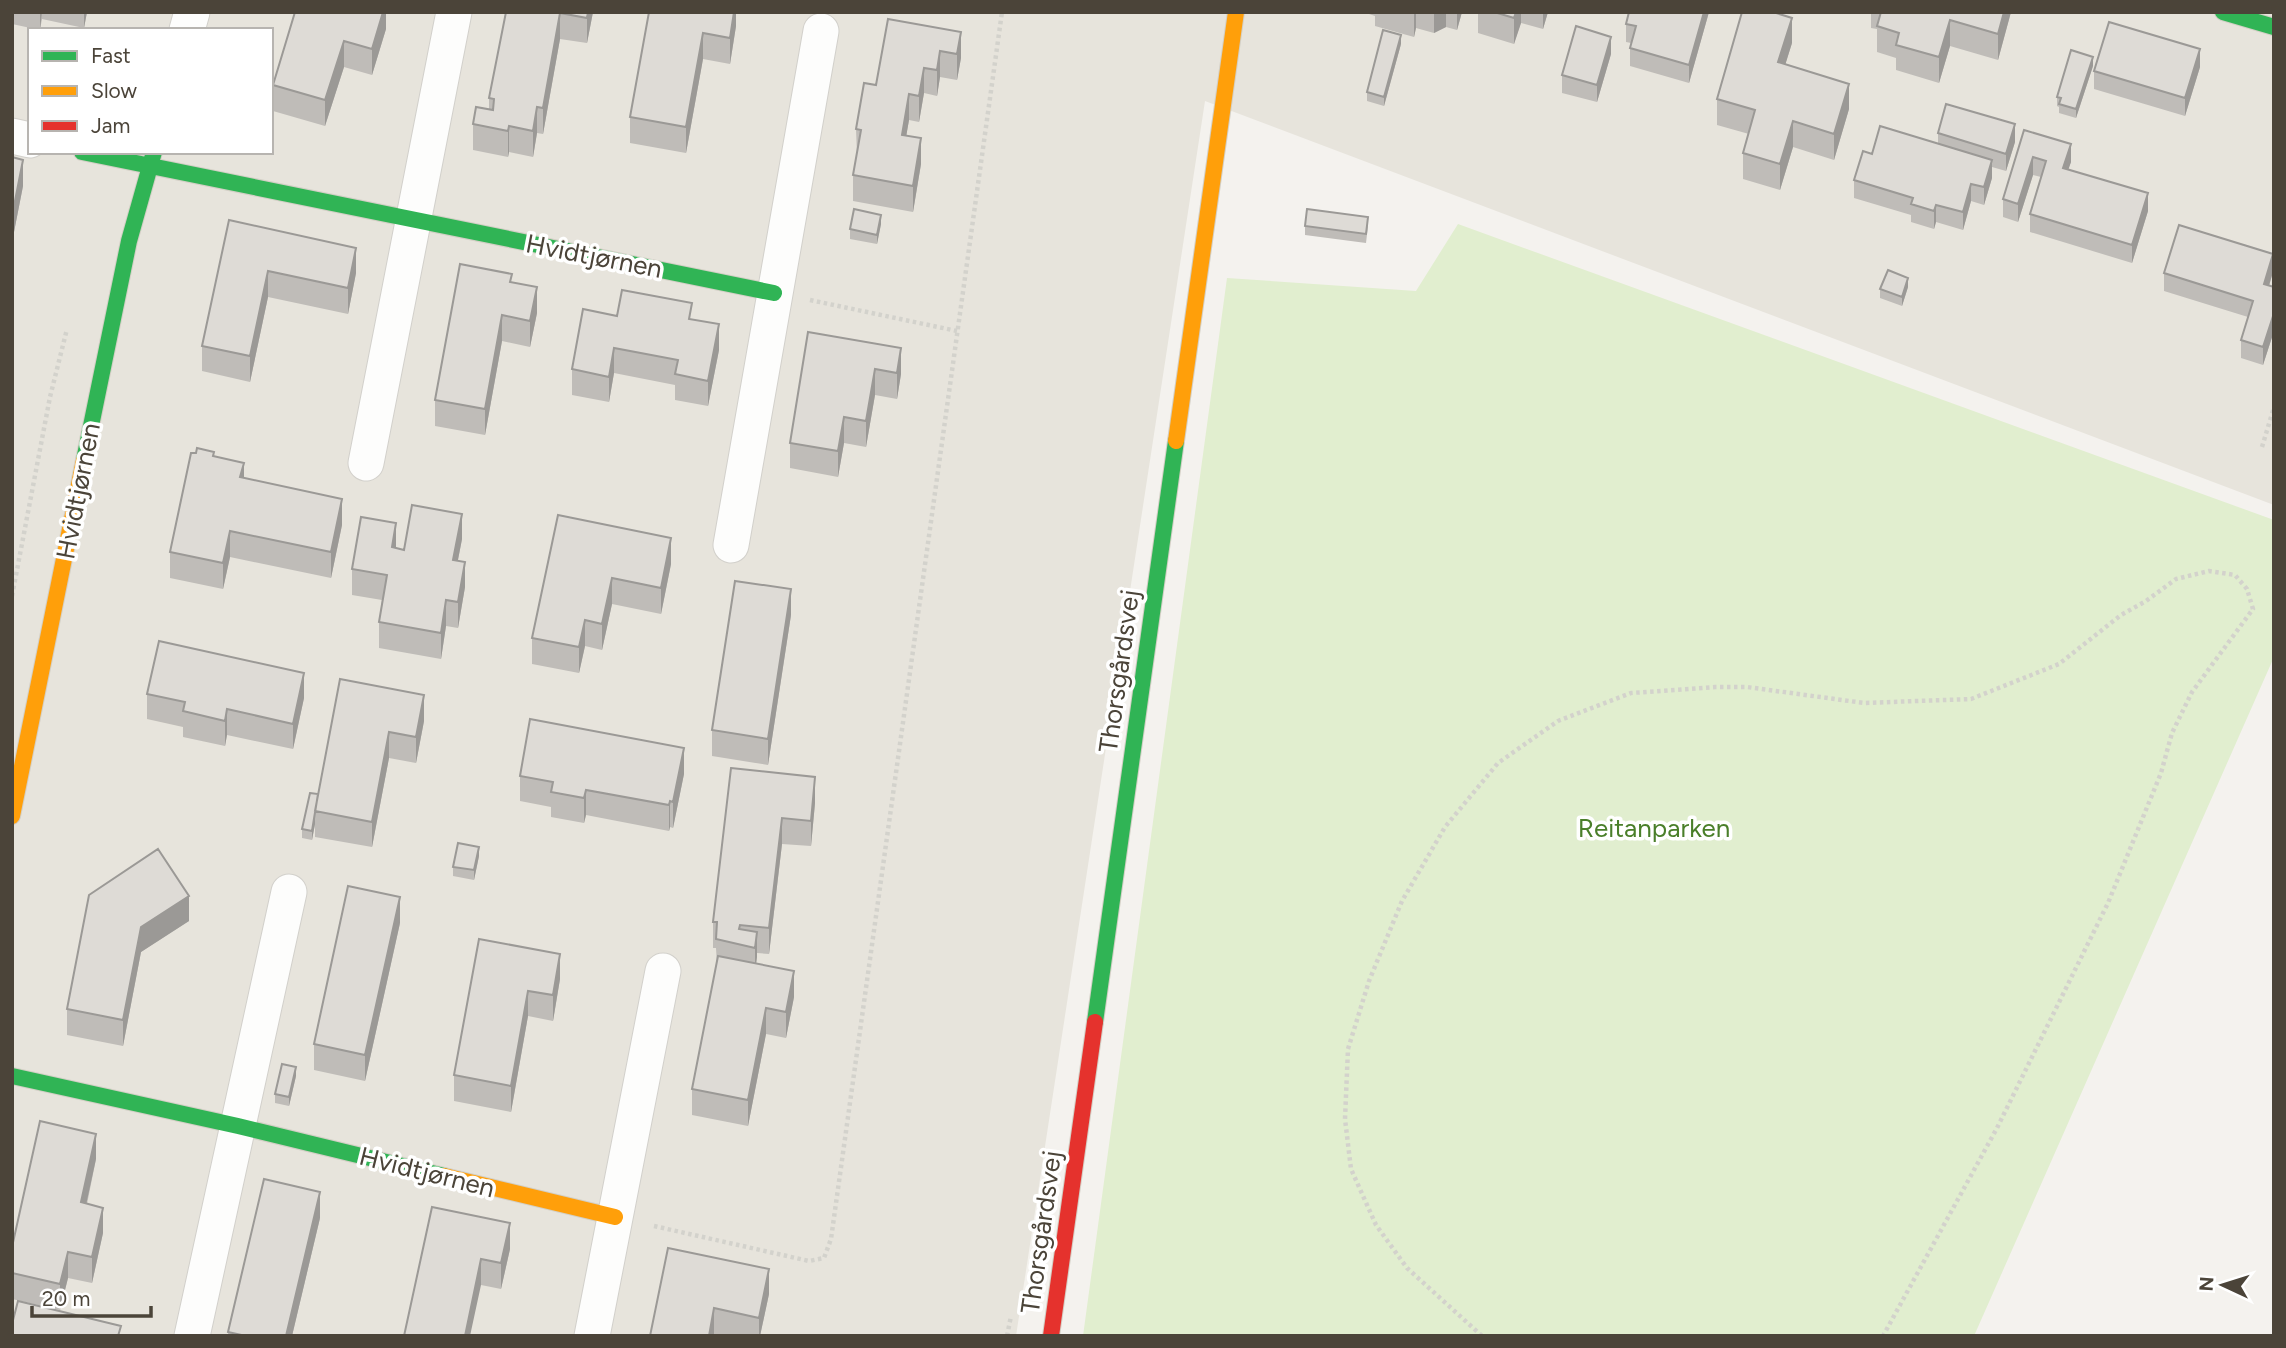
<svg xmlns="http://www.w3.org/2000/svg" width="2286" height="1348" viewBox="0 0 2286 1348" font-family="Figtree,sans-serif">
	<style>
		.residential { fill: #e7e4dc; fill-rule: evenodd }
		.green { fill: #e1eecf }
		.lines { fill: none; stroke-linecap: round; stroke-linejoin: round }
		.street-casing { stroke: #d2d0cb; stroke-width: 37 }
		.fast-casing { stroke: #d3cfc5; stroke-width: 18 }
		.slow-casing { stroke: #d3cfc5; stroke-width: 18 }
		.jam-casing { stroke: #d3cfc5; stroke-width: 18 }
		.path { stroke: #d3d2cc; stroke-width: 4.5; stroke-dasharray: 3.5 3.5; stroke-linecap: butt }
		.street { stroke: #fdfdfc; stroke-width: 35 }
		.fast { stroke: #30b455; stroke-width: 16 }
		.slow { stroke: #ff9f0a; stroke-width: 16 }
		.jam { stroke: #e5322d; stroke-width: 16 }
		.wall { fill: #bfbcb8 }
		.shaded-wall { fill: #9b9996 }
		.building { fill: #dedbd6; stroke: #9b9996; stroke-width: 2 }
		.labels { text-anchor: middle; stroke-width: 7; stroke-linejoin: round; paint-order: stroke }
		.street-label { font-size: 26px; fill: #4b4439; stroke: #fff }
		.park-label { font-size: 26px; fill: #4a7f2a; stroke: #fff }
	</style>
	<rect width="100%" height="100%" fill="#f4f2ee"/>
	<path class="residential" d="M12 12H2274V505L1205 101 1016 1336H12ZM30 30H271V152H30Z"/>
	<path class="green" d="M1458 224 2274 520V657L1974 1336H1083L1227 278 1416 291Z"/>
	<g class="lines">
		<defs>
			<path id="street" d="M187 30 192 12
				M12 136 30 140
				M366 463 454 12
				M731 545 821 31
				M192 1336 289 892
				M592 1336 663 971"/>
			<path id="fast" d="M2223 12 2274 27
				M82 152 774 293
				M84 460 129 241 154 152
				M1095 1022 1176 441
				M12 1076 238 1126 444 1176"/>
			<path id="slow" d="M1176 441 1236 12
				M12 816 84 460
				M444 1176 615 1217"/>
			<path id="jam" d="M1051 1336 1095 1022"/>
		</defs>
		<use href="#street" class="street-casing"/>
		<use href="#fast" class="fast-casing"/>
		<use href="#slow" class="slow-casing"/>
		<use href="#jam" class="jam-casing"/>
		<path class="path" d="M810 300 957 331
			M2262 447 2274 407
			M12 596 50 397 67 329
			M654 1226 809 1261 824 1258 831 1239 1002 12
			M1007 1336 1011 1316
			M1482 1336 1407 1268 1376 1225 1351 1169 1345 1119 1348 1049 1369 981 1402 901 1445 827 1498 763 1558 721 1631 693 1715 687H1747L1864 703 1971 699 2059 664 2121 615 2146 601 2176 579 2209 571 2235 575 2247 589 2253 609 2192 692 2172 733 2161 773 2108 903 1997 1128 1883 1336"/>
		<use href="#street" class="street"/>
		<use href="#fast" class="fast"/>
		<use href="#slow" class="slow"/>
		<use href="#jam" class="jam"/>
	</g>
	<path class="wall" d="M12 12H87L84 28 42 19 40 30 12 24Z
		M386 12V29L372 75 344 67 325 126 273 111V85Z
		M506 12H593L587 43 560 39 543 134 537 133 533 157 509 152 508 157 473 150V124L489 109V98Z
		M649 12H736V26L730 64 703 59 686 153 630 143V117Z
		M1363 12H1462L1457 30 1446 27 1434 33 1416 28 1414 37 1375 26V16Z
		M1478 12H1548L1543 29 1521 23 1514 44 1478 33Z
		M1709 12 1689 83 1630 66V48L1631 43 1626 42V24Z
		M1871 12H2011L1998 60 1950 46 1939 83 1896 70V58L1877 52V29L1871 28Z
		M961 32V58L957 80 940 77 937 96 924 93 919 122 909 120 906 136 921 164 913 212 853 201V175L857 154 856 129 876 85Z
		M1792 43 1785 65 1849 109 1834 160 1793 147 1780 190 1743 179V153L1749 134 1717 125V99Z
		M1401 44 1384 106 1367 101V92Z
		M1611 54 1597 102 1562 93V75Z
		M2093 66 2076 118 2059 113V107L2057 106V97Z
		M2200 67 2185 116 2094 89V71Z
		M2024 130 2071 162 2068 169 2148 211 2132 263 2030 232V214L2041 177 2033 175 2018 222 2003 217V199Z
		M1938 133 2015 142 2006 171 1992 167V178L1984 205 1971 201 1963 230 1936 222 1934 229 1911 222V215L1854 198V180L1872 154 1938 144Z
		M12 157 23 186 14 232H12Z
		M229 220 356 273 348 314 268 297 250 382 202 371V346Z
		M881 224 877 244 850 239V229Z
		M1305 226H1368L1366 243 1305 235Z
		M2273 272 2269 286 2274 287V331L2263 365 2241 358V340L2248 317 2164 291V273Z
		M512 282 537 313 530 347 502 341 485 435 435 426V400Z
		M1908 287 1902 306 1880 298V289Z
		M617 316 692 319 719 350 708 406 675 400V385L614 373 609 402 572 395V369Z
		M808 332 901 374 897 399 875 395 866 447 844 443 838 477 790 468V443Z
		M214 456 244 478 342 525 331 578 230 557 223 589 170 578V552Z
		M558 515 671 564 661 614 612 604 602 650 585 646 579 673 532 664V638Z
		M462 539 458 560 465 587 458 628 446 626 441 659 379 648V622L382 600 352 595V569L396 548 404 550Z
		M791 615 768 765 712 756V730Z
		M340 679 424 721 416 763 389 758 372 847 315 837V824L312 840 302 838V829L318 794Z
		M147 694 304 698 293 749 227 735 225 746 183 737V727L147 719Z
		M731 768 815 803 811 846 782 844 769 954 757 953 756 964 794 997 786 1038 766 1034 748 1126 692 1115V1089L717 965 716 948H713V922Z
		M684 774 673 828 670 827 669 831 586 815 584 823 551 817V807L520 801V776Z
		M479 856 474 880 453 876V867Z
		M189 896V921L141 952 123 1046 67 1035V1009Z
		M400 923 365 1081 314 1070V1044Z
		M479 939 560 979 553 1021 528 1016 511 1112 454 1101V1075Z
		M296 1076 289 1106 275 1103V1094Z
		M96 1159 87 1204 103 1233 92 1283 68 1278 60 1310 12 1299V1247Z
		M432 1207 510 1249 501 1289 481 1285Z
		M320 1218 292 1336H228V1332Z
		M668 1248 769 1294 760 1336H723L714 1334V1336H650Z"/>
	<path class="shaded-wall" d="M40 12H42L40 30Z
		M84 12H87L84 28Z
		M383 12H386V29L372 75V49Z
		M588 12H593L587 43V18Z
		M734 12H736V26L730 64V38Z
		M1414 12H1416V28L1414 37Z
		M1434 12H1446V27L1434 33Z
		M1457 12H1462L1457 30Z
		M1516 12H1521V23L1514 44V18Z
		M1543 12H1548L1543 29Z
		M1704 12H1709L1689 83V65Z
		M2004 12H2011L1998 60V34Z
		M560 13V39L543 134V108Z
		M1792 18V43L1778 88V62Z
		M1950 20V46L1939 83V57Z
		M961 32V58L957 80V54Z
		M703 33V59L686 153V127Z
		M1401 35V44L1384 106V97Z
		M1611 37V54L1597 102V85Z
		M344 41V67L325 126V100Z
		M2200 49V67L2185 116V98Z
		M940 51V77L937 96V70Z
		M2093 57V66L2076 118V109Z
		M924 68V93L919 122V96Z
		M1849 84V109L1834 160V134Z
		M909 94V120L902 161V135Z
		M537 107V133L533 157V131Z
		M1793 121V147L1780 190V164Z
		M2015 124V142L2006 171V154Z
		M509 126V152L508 157V131Z
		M921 138V164L913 212V186Z
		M2071 144V162L2063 185V168Z
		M2033 157V175L2018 222V204Z
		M23 160V186L14 232V206Z
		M1992 160V178L1984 205V187Z
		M1971 184V201L1963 230V212Z
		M2148 193V211L2132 263V245Z
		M1936 205V222L1934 229V211Z
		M881 215V224L877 244V235Z
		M356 248V273L348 314V288Z
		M2273 254V272L2264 302V284Z
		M268 271V297L250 382V356Z
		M1908 278V287L1902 306V297Z
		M537 287V313L530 347V321Z
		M2274 313V331L2263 365V347Z
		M502 315V341L485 435V409Z
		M719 324V350L708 406V381Z
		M614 348V373L609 402V377Z
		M901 348V374L897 399V373Z
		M875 369V395L866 447V421Z
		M844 417V443L838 477V451Z
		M244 463V489L240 477Z
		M342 499V525L331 578V552Z
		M462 514V539L453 585V560Z
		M396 523V549L392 547Z
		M230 531V557L223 589V563Z
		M671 538V564L661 614V588Z
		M465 562V587L458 628V602Z
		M612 578V604L602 650V624Z
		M791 589V615L768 765V739Z
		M446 600V626L441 659V633Z
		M585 620V646L579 673V647Z
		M304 673V698L293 749V724Z
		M424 695V721L416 763V737Z
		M227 709V735L225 746V721Z
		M389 732V758L372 847V822Z
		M684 748V774L673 828V802Z
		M815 777V803L811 846V821Z
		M586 790V815L584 823V798Z
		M670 801V827L669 831V805Z
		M315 815V824L312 840V831Z
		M782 818V844L769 954V928Z
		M479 847V856L474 880V870Z
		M189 896V921L141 952 123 1046V1020L141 927Z
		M400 897V923L365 1081V1055Z
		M757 932V957L755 973V948Z
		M560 954V979L553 1021V995Z
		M794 971V997L786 1038V1012Z
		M528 991V1016L511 1112V1086Z
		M766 1008V1034L748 1126V1100Z
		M296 1067V1076L289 1106V1097Z
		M96 1134V1159L81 1228V1202Z
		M320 1192V1218L292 1336H286Z
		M103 1208V1233L92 1283V1257Z
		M510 1223V1249L501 1289V1263Z
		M68 1252V1278L60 1310V1284Z
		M481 1259V1285L470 1336H465Z
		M769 1269V1294L760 1336H759V1318Z
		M714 1308V1336H709Z"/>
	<path class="building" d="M295 12H383L372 49 344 41 325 100 273 85Z
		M506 12H588L587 18 560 13 543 108 537 107 533 131 509 126 508 131 473 124 476 107 493 110 494 99 489 98Z
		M649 12H734L730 38 703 33 686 127 630 117Z
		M1494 12H1516L1514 18Z
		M1629 12H1704L1689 65 1630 48 1636 26 1626 24Z
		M1742 12H1773L1792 18 1778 62 1849 84 1834 134 1793 121 1780 164 1743 153 1755 110 1717 99Z
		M1881 12H2004L1998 34 1950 20 1939 57 1896 45 1899 33 1877 26Z
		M888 19 961 32 957 54 940 51 937 70 924 68 919 96 909 94 902 135 921 138 913 186 853 175 861 130 856 129 864 83 876 85Z
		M2109 22 2200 49 2185 98 2094 71Z
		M1576 26 1611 37 1597 85 1562 75Z
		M1383 30 1401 35 1384 97 1367 92Z
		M2071 50 2093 57 2076 109 2059 104 2061 98 2057 97Z
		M1946 104 2015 124 2006 154 1938 133Z
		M1880 126 1992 160 1984 187 1971 184 1963 212 1936 205 1934 211 1911 204 1913 198 1854 180 1863 151 1872 154Z
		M2024 130 2071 144 2063 168 2148 193 2132 245 2030 214 2046 161 2033 157 2018 204 2003 199Z
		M12 157 23 160 14 206H12Z
		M854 209 881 215 877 235 850 229Z
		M1307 209 1368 217 1366 234 1305 226Z
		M229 220 356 248 348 288 268 271 250 356 202 346Z
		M2179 225 2273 254 2264 284 2274 287V313L2263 347 2241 340 2253 301 2164 273Z
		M460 264 512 274 510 282 537 287 530 321 502 315 485 409 435 400Z
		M1888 270 1908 278 1902 297 1880 289Z
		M622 290 692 303 689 319 719 324 708 381 675 374 678 360 614 348 609 377 572 369 583 309 617 316Z
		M808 332 901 348 897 373 875 369 866 421 844 417 838 451 790 443Z
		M197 448 214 452 213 456 244 463 240 477 342 499 331 552 230 531 223 563 170 552 191 453H196Z
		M412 505 462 514 453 560 465 562 458 602 446 600 441 633 379 622 387 575 352 569 361 517 396 523 392 547 404 550Z
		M558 515 671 538 661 588 612 578 602 624 585 620 579 647 532 638Z
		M735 581 791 589 768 739 712 730Z
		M159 641 304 673 293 724 227 709 225 721 183 711 185 702 147 694Z
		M340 679 424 695 416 737 389 732 372 822 315 811Z
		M530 719 684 748 673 802 670 801 669 805 586 790 584 798 551 792 553 782 520 776Z
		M731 768 815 777 811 821 782 818 769 928 740 925 739 929 757 932 755 948 716 939 717 922H713Z
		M310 793 318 794 312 831 302 829Z
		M458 843 479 847 474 870 453 867Z
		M158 849 189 896 141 927 123 1020 67 1009 89 895Z
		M348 886 400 897 365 1055 314 1044Z
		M479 939 560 954 553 995 528 991 511 1086 454 1075Z
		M718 956 794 971 786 1012 766 1008 748 1100 692 1089Z
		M282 1064 296 1067 289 1097 275 1094Z
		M40 1121 96 1134 81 1202 103 1208 92 1257 68 1252 60 1284 12 1273V1247Z
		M264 1179 320 1192 286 1336H246L228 1332Z
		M432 1207 510 1223 501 1263 481 1259 465 1336H404Z
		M668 1248 769 1269 759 1318 714 1308 709 1336H650Z
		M18 1301 121 1326 118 1336H12V1324Z"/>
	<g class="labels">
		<g class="street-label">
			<text transform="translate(594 256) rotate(11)" y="9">Hvidtjørnen</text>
			<text transform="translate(78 491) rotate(-79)" y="9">Hvidtjørnen</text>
			<text transform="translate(1119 671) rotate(-82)" y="9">Thorsgårdsvej</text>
			<text transform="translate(427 1172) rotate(14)" y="9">Hvidtjørnen</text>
			<text transform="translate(1041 1232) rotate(-82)" y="9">Thorsgårdsvej</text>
		</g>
		<g class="park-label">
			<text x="1654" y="837">Reitanparken</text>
		</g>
	</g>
	<rect width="2286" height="1348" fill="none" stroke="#4b4439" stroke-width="28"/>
	<rect x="28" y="28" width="245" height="126" fill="#ffffff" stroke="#b7b4b0" stroke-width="2"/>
	<rect x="42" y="51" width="35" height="10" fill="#30b455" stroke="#b7b4b0" stroke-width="2"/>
	<text x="91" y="63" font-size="21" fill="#4b4439">Fast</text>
	<rect x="42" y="86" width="35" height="10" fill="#ff9f0a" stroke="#b7b4b0" stroke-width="2"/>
	<text x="91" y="98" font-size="21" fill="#4b4439">Slow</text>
	<rect x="42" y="121" width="35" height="10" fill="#e5322d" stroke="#b7b4b0" stroke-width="2"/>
	<text x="91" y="133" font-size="21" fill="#4b4439">Jam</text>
	<g transform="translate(2223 1285) rotate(274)" stroke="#ffffff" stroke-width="5" paint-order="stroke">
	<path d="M0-5L12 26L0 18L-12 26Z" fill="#4b4439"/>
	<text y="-10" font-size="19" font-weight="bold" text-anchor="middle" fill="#4b4439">N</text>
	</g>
	<path d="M32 1306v10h119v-10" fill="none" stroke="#4b4439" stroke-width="3.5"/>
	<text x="42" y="1306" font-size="21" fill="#4b4439" stroke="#ffffff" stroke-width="5" paint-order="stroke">20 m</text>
</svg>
